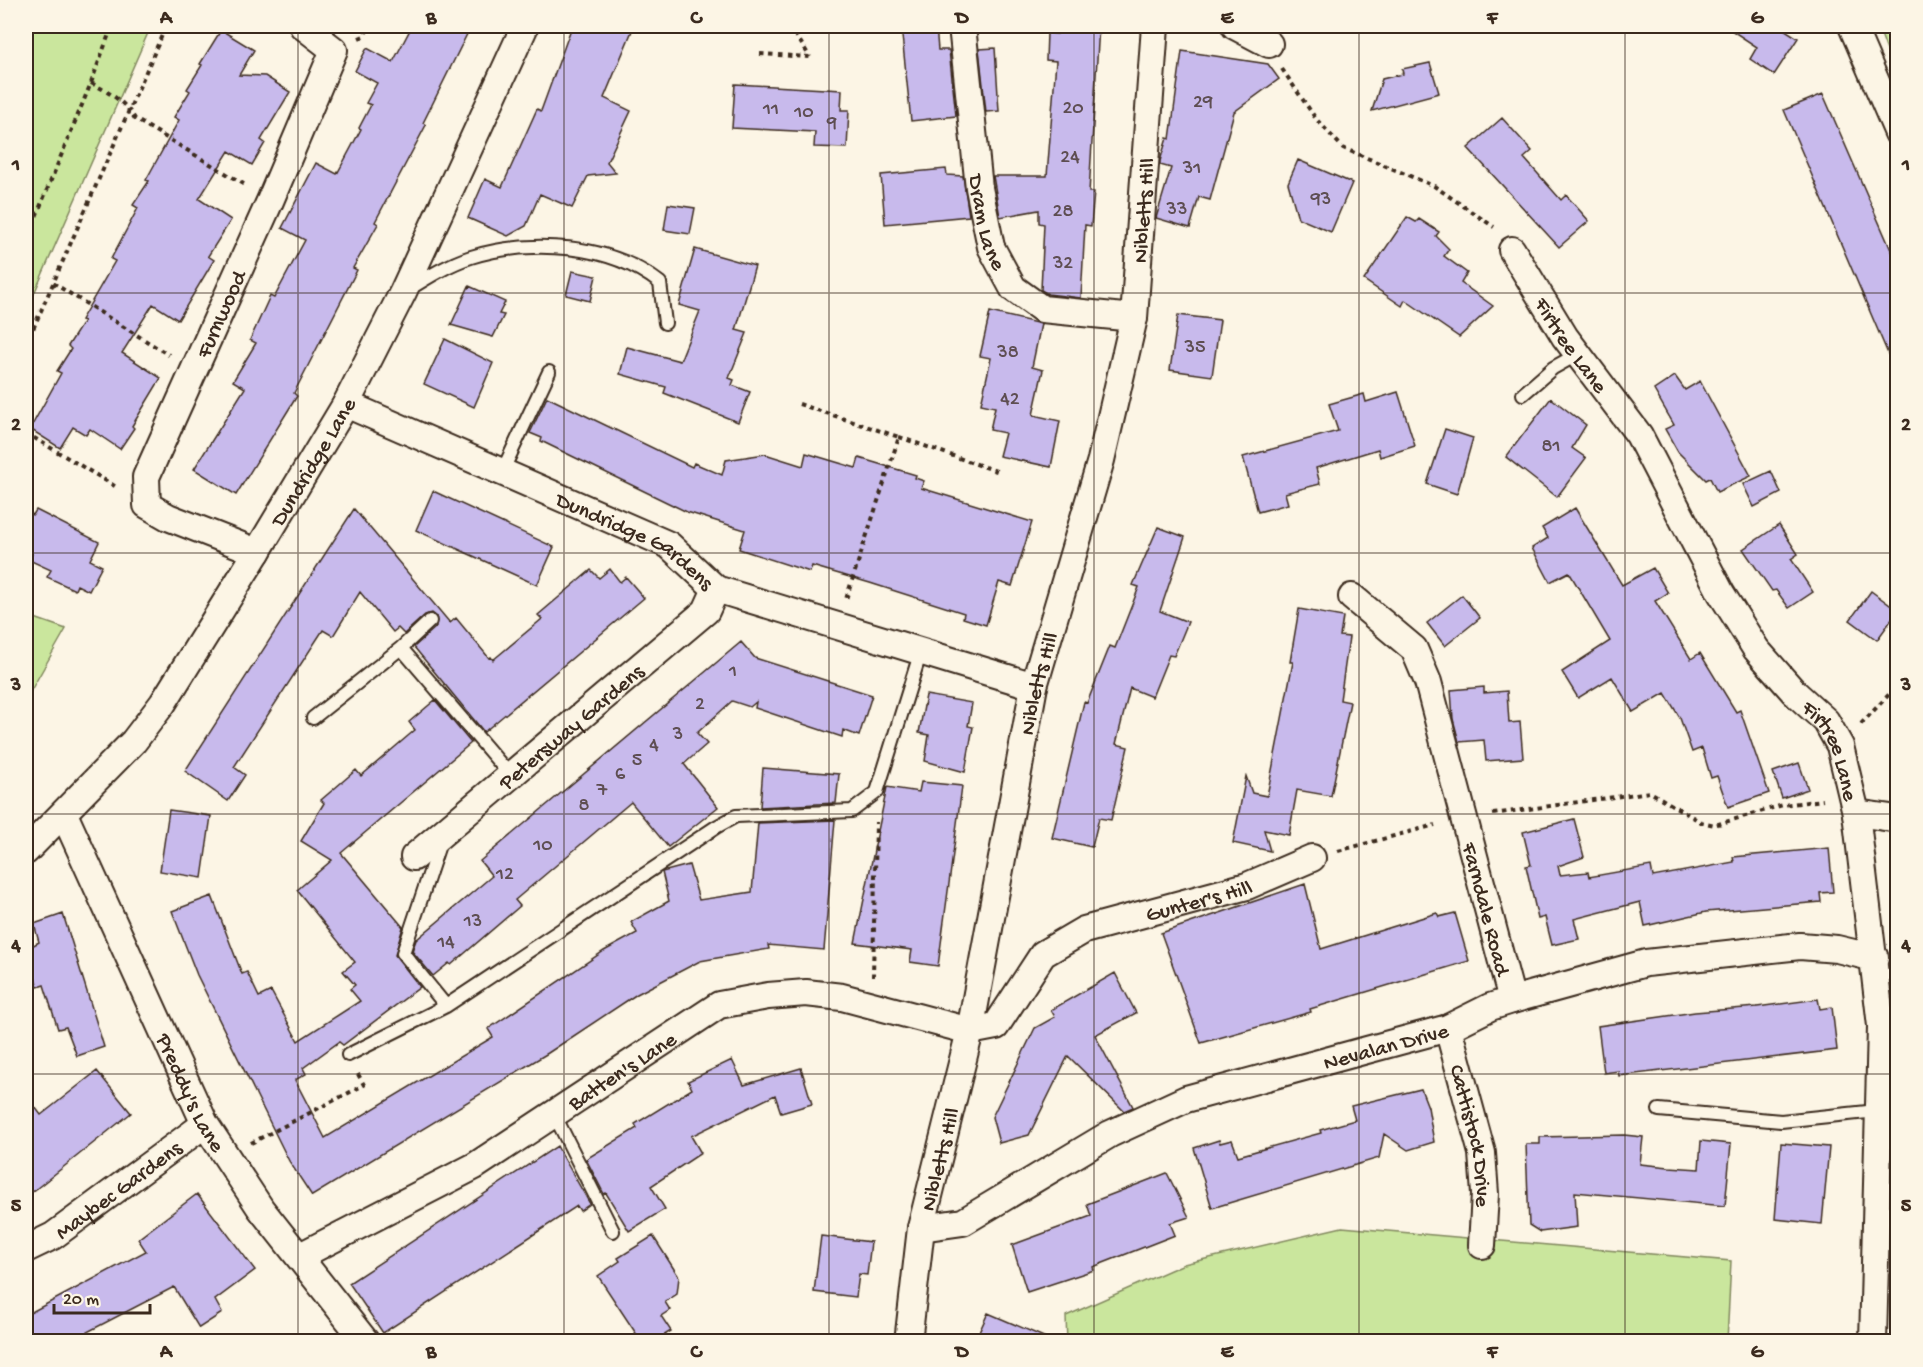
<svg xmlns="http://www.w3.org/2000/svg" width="1923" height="1367" viewBox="0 0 1923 1367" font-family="'Gochi Hand',sans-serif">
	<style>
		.green { fill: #cae69d; stroke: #82885e; stroke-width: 1.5 }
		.building { fill: #c8baec; stroke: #3b2a1e; stroke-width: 1.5 }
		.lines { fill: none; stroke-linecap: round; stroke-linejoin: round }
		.lane-casing { stroke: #3b2a1e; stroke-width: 16 }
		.street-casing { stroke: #3b2a1e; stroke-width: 30 }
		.path { stroke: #3b2a1e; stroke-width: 4; stroke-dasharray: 4.5 4.5; stroke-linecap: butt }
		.lane { stroke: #fcf5e5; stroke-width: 12 }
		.street { stroke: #fcf5e5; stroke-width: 26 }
		.grid { fill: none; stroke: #3b2a1e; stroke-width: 1.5; stroke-opacity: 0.55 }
		.labels { text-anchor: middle; stroke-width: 4.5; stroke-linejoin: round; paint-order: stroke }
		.number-label { font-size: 20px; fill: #5e4e52 }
		.street-label { font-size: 22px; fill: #3b2a1e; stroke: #fcf5e5 }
		.neatline { fill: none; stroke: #3b2a1e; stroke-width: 2 }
		.grid-label { font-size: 20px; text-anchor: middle; font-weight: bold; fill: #3b2a1e }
	</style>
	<rect width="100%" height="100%" fill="#fcf5e5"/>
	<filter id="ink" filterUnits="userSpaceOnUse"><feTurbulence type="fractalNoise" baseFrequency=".0167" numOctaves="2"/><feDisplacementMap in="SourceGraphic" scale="12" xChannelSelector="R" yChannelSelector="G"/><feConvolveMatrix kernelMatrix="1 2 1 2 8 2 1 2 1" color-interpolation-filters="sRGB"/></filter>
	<g filter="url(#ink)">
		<path class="green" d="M26 26H151L26 312Z
			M1878 26H1897V78Z
			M26 615 66 629 26 699Z
			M1342 1227 1731 1261 1727 1341 1067 1342 1066 1316 1184 1264Z"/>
		<path class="building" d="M412 26H471L423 123 426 125 375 222 378 224 353 268 357 270 294 393 297 396 236 495 194 469 245 388 233 381 256 343 250 340 270 296 274 298 305 240 282 228 316 163 337 174 361 129 359 128 371 105 366 103 377 83 355 71 367 48 393 62Z
			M572 26H634L604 98 631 111 607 162 616 173 588 176 572 208 540 194 526 226 508 236 468 218 485 179 502 187 537 109 541 111Z
			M901 26H936L938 50H949L956 116 911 121Z
			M1058 26H1099L1089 192H1094L1091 226 1085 225 1081 298 1048 294 1041 290 1044 224 1039 223V210L1000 217 993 176H1047L1056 61 1046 60 1047 33 1057 34Z
			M1725 26H1779L1798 38 1774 75 1750 59 1757 47Z
			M221 30 254 50 239 75 265 76 290 92 261 140 265 143 252 165 229 151 199 199 231 220 208 256 214 260 178 320 153 304 122 353 161 378 132 426 134 428 120 449 90 429 86 435 73 427 60 448 30 429 61 373 57 371 71 349 68 346 84 321 81 320 115 261 111 259 138 208 133 205 149 181 146 180 179 120 174 117 190 91 187 89 202 65 200 64Z
			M995 48 999 111 986 112 979 49Z
			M1182 51 1268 64 1279 79 1234 112 1210 200 1199 197 1190 228 1156 218 1171 168 1160 165V161L1167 138 1170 139Z
			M1430 63 1439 93 1372 111 1382 79 1403 74 1402 69Z
			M735 84 842 90 841 110H849L847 148 814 147 815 132 732 128Z
			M1823 94 1898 266 1897 375 1784 110Z
			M1502 118 1532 151 1524 158 1561 200 1566 195 1589 221 1559 247 1468 148Z
			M1298 160 1352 183 1331 232 1298 218 1288 183Z
			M946 169 947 175 963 176 969 216 885 224 881 175Z
			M668 204 695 208 690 234 664 230Z
			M1407 217 1416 222 1419 219 1439 232 1436 236 1449 249 1444 256 1467 273 1461 283 1493 306 1459 337 1405 300 1402 306 1364 280Z
			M695 249 755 266 736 330 747 333 729 378 734 380 732 385 750 392 738 422 664 393 666 387 620 374 627 347 680 361 700 311 679 305Z
			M572 271 596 276 590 301 566 295Z
			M469 286 505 302 499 314 504 315 493 337 451 325Z
			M990 312 1041 324 1032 367 1043 370 1033 415 1060 421 1051 467 999 456 1005 433 990 430 995 407 981 404 991 358 980 356Z
			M1178 315 1220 320 1212 376 1170 370Z
			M445 339 493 363 474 407 424 384Z
			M1675 376 1685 390 1700 381 1751 476 1717 492 1710 478 1706 480 1678 452 1665 429 1674 425 1654 390Z
			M1398 392 1415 446 1380 457 1378 449 1316 468 1320 484 1285 493 1288 504 1258 512 1243 457 1338 431 1329 404 1364 394 1366 402Z
			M547 397 692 467 694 463 722 475 726 460 765 454 803 466 806 453 856 468 859 458 916 475 915 478 924 481 921 488 1032 522 1012 586 999 582 986 625 963 618 964 613 870 583 812 566 810 572 739 549 745 530 687 512 541 441 542 438 530 433Z
			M1551 398 1586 425 1572 448 1586 458 1557 497 1506 457Z
			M1445 429 1473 438 1457 494 1427 484Z
			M1771 471 1781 493 1754 507 1743 484Z
			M433 491 554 547 537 585 416 530Z
			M1575 508 1622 585 1653 568 1668 593 1655 601 1691 659 1700 653 1736 712 1740 710 1769 793 1728 807 1717 776 1711 778 1702 748 1692 752 1680 718 1665 693 1633 712 1612 677 1578 698 1562 672 1610 641 1569 572 1550 582 1532 548 1548 538 1542 528Z
			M354 509 450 623 456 618 489 658 491 657 493 660 542 619 538 615 591 570 599 578 610 569 620 582 626 577 644 598 484 732 414 647 436 627V616L432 613 425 615 404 634 398 628 393 632 360 592 333 636 323 630 234 767 245 775 228 801 185 771Z
			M36 510 99 542 90 560 102 566 89 591 77 585 75 590 47 577 51 570 29 560 32 554 26 550V511L33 515Z
			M1779 525 1798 554 1791 559 1813 592 1789 608 1776 590 1772 591 1743 549Z
			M1158 527 1185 537 1160 611 1188 622 1174 656 1169 655 1152 697 1130 688 1116 744 1128 747 1111 820 1099 818 1092 847 1052 838 1084 702 1087 703 1110 646 1115 648 1139 587 1133 585Z
			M1871 591 1898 611 1877 640 1850 620Z
			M1462 595 1480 618 1445 646 1427 623Z
			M1299 609 1343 617 1340 636 1349 637 1340 700 1350 702 1331 796 1297 790 1289 835 1264 830 1270 851 1233 843 1246 776 1252 793 1267 796 1293 662H1290Z
			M741 642 755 658 872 695 859 736 843 730 842 737 755 708 756 702 750 707 732 701 697 733 707 744 684 764 718 807 668 847 631 802 515 900 520 906 451 965 449 963 433 976 412 951 416 940 492 876 480 861Z
			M1484 687V693L1507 691 1509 723 1520 722 1523 758 1486 761 1484 740 1459 742 1453 719 1451 690Z
			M926 695 972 703 968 726 973 727 965 772 925 761 929 735 919 733Z
			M435 700 471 743 341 853 403 927 395 955 420 987 343 1045 339 1042 303 1068 306 1074 295 1080 325 1138 493 1037 488 1029 604 951 637 933 631 922 669 901 662 872 689 865 699 900 752 892 758 823 835 820 824 950 768 945 769 949 700 961 637 994 548 1053 312 1196 289 1161 197 975 172 911 212 896 242 974 247 972 259 997 271 991 298 1041 360 1001 350 989 355 985 343 971 355 962 297 890 332 860 301 841 324 803 321 800 356 770 361 776 415 730 409 722Z
			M1799 763 1808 789 1782 798 1773 772Z
			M763 768 839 774 836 803 760 807Z
			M921 782 962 786 938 966 910 962 912 950 855 943 887 787 919 792Z
			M169 810 211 816 202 878 160 871Z
			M1574 819 1584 857 1558 866 1560 875 1588 872 1589 877 1651 866 1653 877 1734 862 1733 857 1829 848 1833 892 1820 893 1821 902 1706 912 1645 926 1640 902 1574 919 1579 939 1552 945 1545 917 1538 919 1526 866 1531 865 1523 832Z
			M1305 884 1321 949 1437 913 1439 917 1455 913 1469 961 1310 1009 1311 1012 1201 1043 1161 933Z
			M63 914 104 1047 77 1056 66 1027 58 1029 44 985 38 987 26 949 39 942 34 924Z
			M1115 973 1136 1013 1095 1035 1133 1107 1124 1111 1068 1056 1029 1135 999 1143 992 1117 1035 1028 1055 1017 1051 1010Z
			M1818 999 1820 1009 1832 1007 1837 1050 1619 1076 1618 1071 1604 1073 1598 1026 1695 1012 1757 1007Z
			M732 1060 744 1085 801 1068 812 1104 781 1113 775 1095 691 1136 701 1153 651 1186 665 1209 629 1231 606 1193 604 1194 586 1159 637 1128 635 1124 692 1089 688 1081Z
			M97 1071 131 1113 26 1197V1095L41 1115Z
			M1421 1089 1428 1107 1434 1142 1408 1150 1384 1134 1379 1158 1212 1208 1194 1148 1219 1140 1220 1143 1232 1140 1238 1156 1321 1133 1320 1130 1355 1120 1351 1106Z
			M1624 1135 1643 1137 1640 1164 1669 1167 1699 1169 1701 1141 1731 1144 1725 1206 1575 1192 1577 1227 1540 1232 1529 1225 1526 1144H1540V1137Z
			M1781 1143 1829 1147 1822 1224 1775 1219Z
			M557 1146 590 1204 580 1211 577 1206 383 1333 349 1283Z
			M1167 1173 1189 1217 1170 1223 1175 1235 1093 1267 1094 1270 1027 1292 1012 1245 1091 1216 1087 1204Z
			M197 1194 255 1270 215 1300 222 1313 199 1328 174 1287 70 1341H26V1315L146 1251 138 1239Z
			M653 1236 679 1277 677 1294 665 1302 670 1310 661 1316 671 1331 655 1341H641L598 1276 620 1261 618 1258Z
			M821 1236 871 1242 867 1275 859 1274 856 1297 814 1292Z
			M988 1313 1053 1341H975Z"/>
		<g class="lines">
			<defs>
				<path id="lane" d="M409 289C428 277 449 264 471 257 530 239 610 243 660 283L665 323
					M1523 394 1553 368 1578 354
					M502 472 549 372
					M401 648 430 621
					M313 718 401 648 511 776
					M440 842 403 953 446 1006
					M1876 975H1898
					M348 1055 446 1006 716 827 736 816 852 811 877 792 921 651
					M1877 1095 1898 1091
					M1659 1110 1781 1121 1877 1111
					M554 1114 613 1231"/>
				<g id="street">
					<path id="s1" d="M962 26 979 188 991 247 1013 288 1042 309 1134 318"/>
					<path d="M1235 26 1269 44"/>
					<path d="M1852 26 1898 133"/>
					<path id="s2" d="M1512 250 1565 337 1639 435 1721 593 1756 649 1794 692 1826 721 1840 746 1856 813 1881 1026 1873 1342"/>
					<path id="s3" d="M346 404 669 545 716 589 1034 686"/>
					<path id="s4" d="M257 552 168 517 147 505 146 477 270 201 334 50 303 26"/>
					<path id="s5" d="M1352 597 1414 649 1428 682 1512 1000"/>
					<path d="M1856 813 1898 819"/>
					<path id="s6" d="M64 814 205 1124 261 1209 366 1342"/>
					<path id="s7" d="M26 851 134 741 163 703 257 552 346 404 403 292 525 26"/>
					<path id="s8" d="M414 857 706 611 716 589"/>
					<path id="s9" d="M1448 1028 1482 1153 1485 1194 1482 1245"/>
					<path id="s10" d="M921 1228 963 1222 1110 1134 1186 1099 1448 1028 1490 1007 1512 1000 1646 963 1800 946 1837 949 1875 958"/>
					<path id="s11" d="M26 1249 53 1236 205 1124"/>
					<path id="s12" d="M300 1256 475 1166 719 1005 768 996 806 993 842 997 970 1031 996 1026 1043 954 1084 930 1247 886 1312 858"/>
					<path id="s13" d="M908 1342 921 1228 970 1031 1034 686 1101 460 1134 318 1155 26"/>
				</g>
			</defs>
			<use href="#lane" class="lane-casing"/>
			<use href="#street" class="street-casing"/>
			<path class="path" d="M790 26 810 57
				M359 38 364 36 369 26
				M760 54 810 57
				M1282 69 1316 119 1343 148 1434 186 1494 227
				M91 83C109 92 125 102 135 119L247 186
				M26 241 91 83 112 26
				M53 283 169 355
				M26 345 166 26
				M799 404 899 437 846 599
				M26 433 118 488
				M899 437 999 472
				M1861 724 1898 685
				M1493 814 1650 792 1701 822 1715 825 1783 805 1823 800
				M1338 851 1435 825
				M873 977 876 822
				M251 1143 364 1085 358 1074"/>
			<use href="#lane" class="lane"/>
			<use href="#street" class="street"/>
		</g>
	</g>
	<path class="grid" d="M298 26V1342M564 26V1342M829 26V1342M1094 26V1342M1359 26V1342M1625 26V1342M26 293H1898M26 553H1898M26 814H1898M26 1074H1898"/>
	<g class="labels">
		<g class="number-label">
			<text x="1203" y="107">29</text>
			<text x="1073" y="113">20</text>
			<text x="771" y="114">11</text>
			<text x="804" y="117">10</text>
			<text x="832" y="128">9</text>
			<text x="1070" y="162">24</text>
			<text x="1192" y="173">31</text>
			<text x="1321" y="204">93</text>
			<text x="1177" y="214">33</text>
			<text x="1063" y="216">28</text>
			<text x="1063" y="268">32</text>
			<text x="1195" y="352">35</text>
			<text x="1008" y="357">38</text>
			<text x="1010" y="404">42</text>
			<text x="1551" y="451">81</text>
			<text x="733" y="676">1</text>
			<text x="700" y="709">2</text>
			<text x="678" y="739">3</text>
			<text x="654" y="750">4</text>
			<text x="637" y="765">5</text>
			<text x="620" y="779">6</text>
			<text x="602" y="795">7</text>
			<text x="584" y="810">8</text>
			<text x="543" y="850">10</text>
			<text x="505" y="879">12</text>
			<text x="473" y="926">13</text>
			<text x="446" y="947">14</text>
		</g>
		<g class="street-label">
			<text dy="8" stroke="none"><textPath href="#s13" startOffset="1158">Nibletts Hill</textPath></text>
			<text dy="8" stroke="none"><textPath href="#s1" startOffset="198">Dram Lane</textPath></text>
			<text dy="8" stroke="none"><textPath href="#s4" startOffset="327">Furnwood</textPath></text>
			<text dy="8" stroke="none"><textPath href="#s2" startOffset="112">Firtree Lane</textPath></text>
			<text dy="8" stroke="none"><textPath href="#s7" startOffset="486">Dundridge Lane</textPath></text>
			<text dy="8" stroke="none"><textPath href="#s3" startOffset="321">Dundridge Gardens</textPath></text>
			<text dy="8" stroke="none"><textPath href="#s13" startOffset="672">Nibletts Hill</textPath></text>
			<text dy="8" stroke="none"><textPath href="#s8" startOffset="204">Petersway Gardens</textPath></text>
			<text dy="8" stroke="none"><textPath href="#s2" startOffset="598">Firtree Lane</textPath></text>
			<text dy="8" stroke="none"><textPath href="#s12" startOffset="1024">Gunter's Hill</textPath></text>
			<text dy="8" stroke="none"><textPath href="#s5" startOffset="351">Farndale Road</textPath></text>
			<text dy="8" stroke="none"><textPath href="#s10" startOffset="504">Nevalan Drive</textPath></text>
			<text dy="8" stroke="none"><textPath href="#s12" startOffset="372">Batten's Lane</textPath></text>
			<text dy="8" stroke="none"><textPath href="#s6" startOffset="306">Preddy's Lane</textPath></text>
			<text dy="8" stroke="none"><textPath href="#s9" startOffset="111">Cattistock Drive</textPath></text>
			<text dy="8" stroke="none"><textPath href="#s13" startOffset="186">Nibletts Hill</textPath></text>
			<text dy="8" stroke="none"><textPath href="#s11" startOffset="110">Maybec Gardens</textPath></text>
		</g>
	</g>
	<rect width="1923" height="1367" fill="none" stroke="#fcf5e5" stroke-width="66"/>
	<path d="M54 1304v9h96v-9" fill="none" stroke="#3b2a1e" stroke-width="3"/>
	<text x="63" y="1304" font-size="18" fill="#3b2a1e" stroke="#fcf5e5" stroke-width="4.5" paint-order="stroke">20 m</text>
	<rect x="33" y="33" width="1857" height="1301" class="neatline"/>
	<g class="grid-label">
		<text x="166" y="23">A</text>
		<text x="431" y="23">B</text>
		<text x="696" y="23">C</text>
		<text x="962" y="23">D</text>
		<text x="1227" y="23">E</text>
		<text x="1492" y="23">F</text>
		<text x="1757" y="23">G</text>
		<text x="16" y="170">1</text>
		<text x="1906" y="170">1</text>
		<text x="16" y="430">2</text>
		<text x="1906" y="430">2</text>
		<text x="16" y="690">3</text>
		<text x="1906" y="690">3</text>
		<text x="16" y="951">4</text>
		<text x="1906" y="951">4</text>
		<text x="16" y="1211">5</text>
		<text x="1906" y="1211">5</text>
		<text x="166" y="1357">A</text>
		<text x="431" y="1357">B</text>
		<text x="696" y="1357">C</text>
		<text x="962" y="1357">D</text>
		<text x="1227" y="1357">E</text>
		<text x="1492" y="1357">F</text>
		<text x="1757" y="1357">G</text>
	</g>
</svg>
